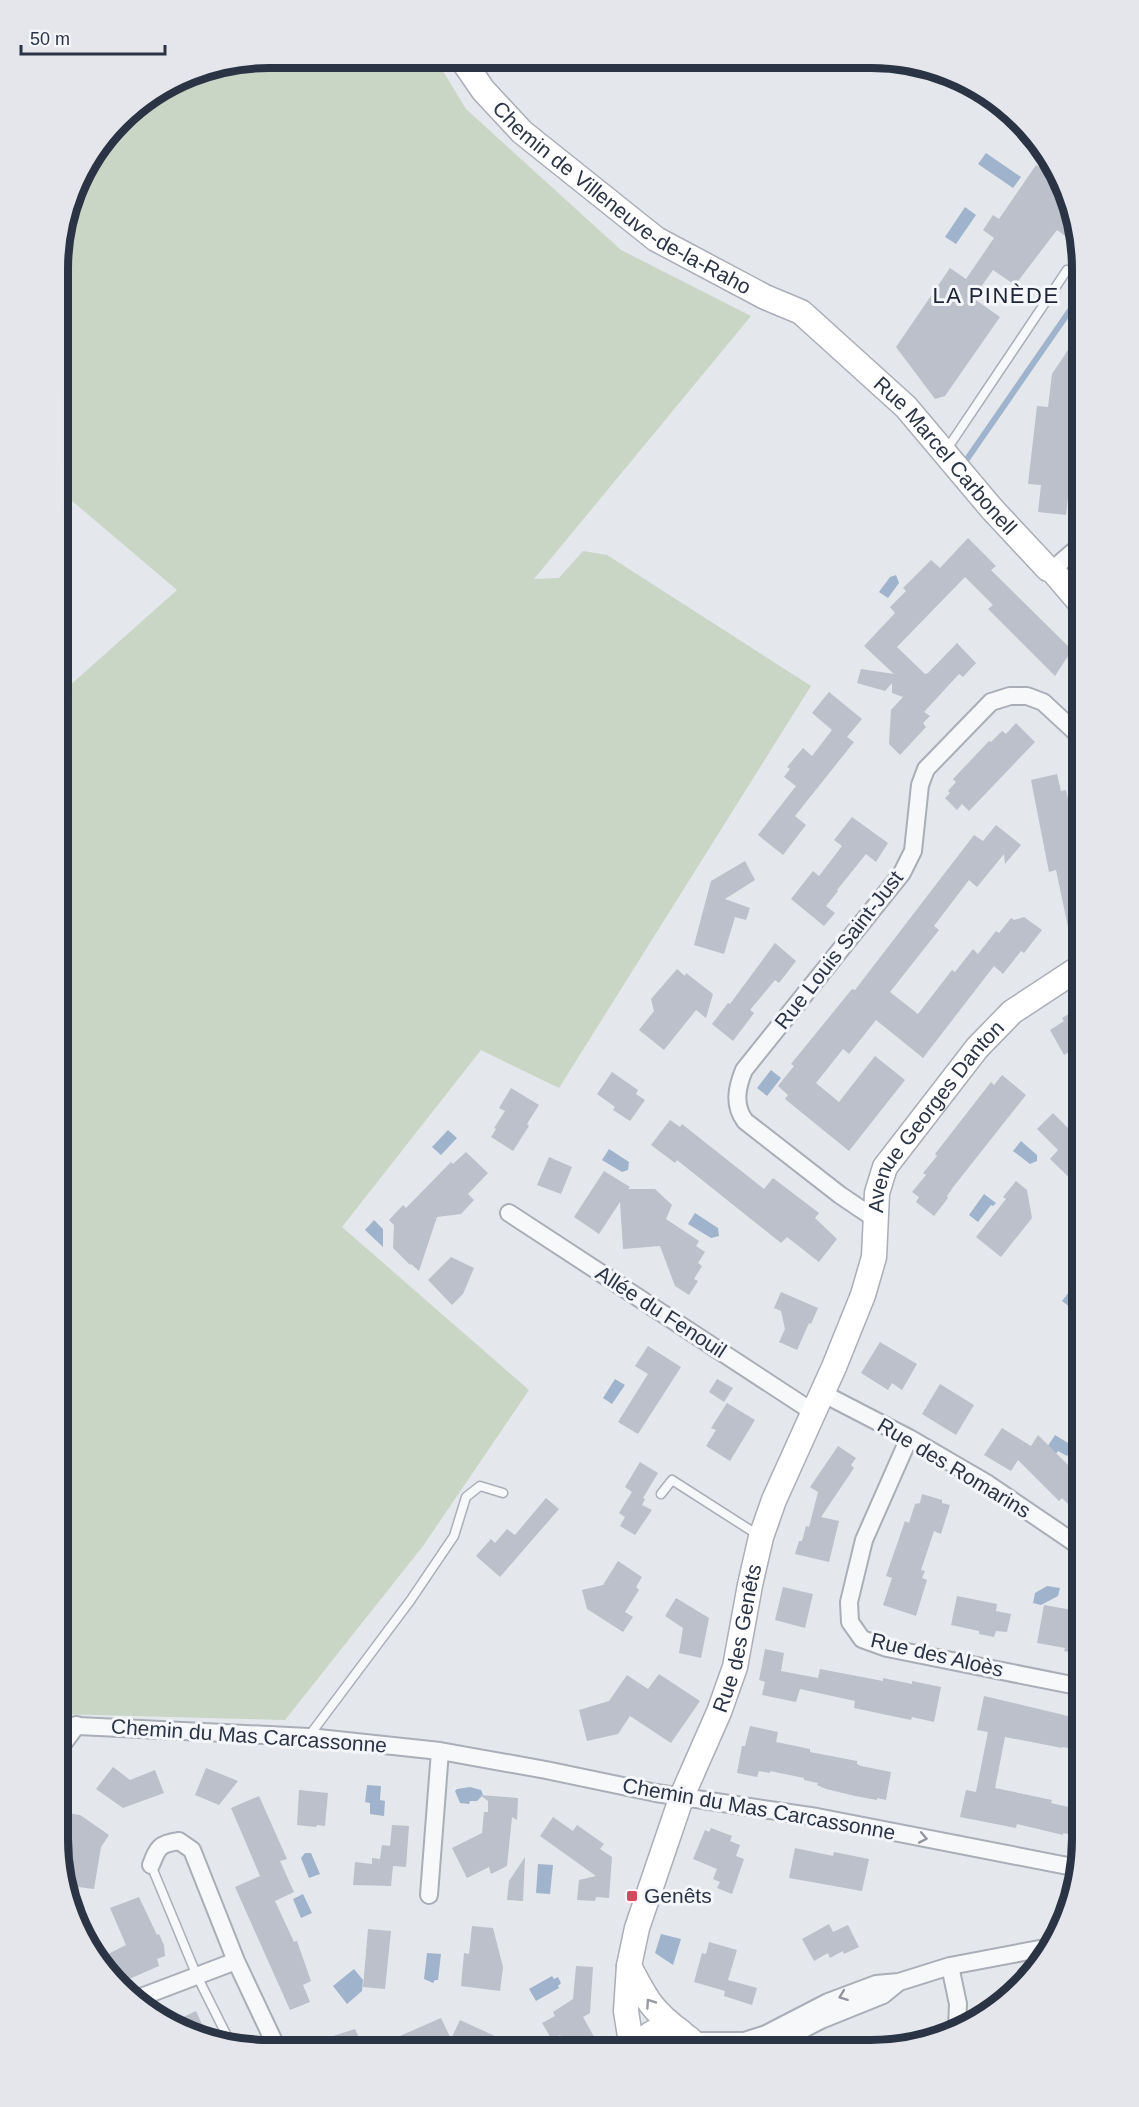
<svg xmlns="http://www.w3.org/2000/svg" width="1139" height="2107" viewBox="0 0 1139 2107" font-family="Arial,sans-serif">
	<style>
		.green { fill: #c9d6c5 }
		.water { fill: #9fb4cc }
		.lines { fill: none; stroke-linecap: round; stroke-linejoin: round }
		.stream { stroke: #9fb4cc; stroke-width: 6 }
		.building { fill: #bbc0ca }
		.lane-casing { stroke: #a9aeb7; stroke-width: 11 }
		.street-casing { stroke: #a9aeb7; stroke-width: 20 }
		.secondary-casing { stroke: #a9aeb7; stroke-width: 27 }
		.lane { stroke: #f7f8fa; stroke-width: 8 }
		.street { stroke: #f7f8fa; stroke-width: 16 }
		.secondary { stroke: #fff; stroke-width: 24 }
		.oneway { stroke: #9196a0 }
		.oneway2 { stroke: #959aa2 }
		.poi-dot { fill: #d1495b; stroke: #f4f6f9; stroke-width: 2 }
		.labels { text-anchor: middle; stroke-width: 6; stroke-linejoin: round; paint-order: stroke }
		.street-label { font-size: 21px; fill: #2b3445; stroke: #f4f6f9 }
		.poi-label { font-size: 21px; fill: #2b3445; stroke: #f4f6f9; text-anchor: start }
		.neighbourhood-label { font-size: 22px; letter-spacing: 1.5px; fill: #1d2536; stroke: #f4f6f9 }
		.rim { fill: none; stroke: #2b3445; stroke-width: 8 }
	</style>
	<rect width="100%" height="100%" fill="#e4e7ec"/>
	<path class="green" d="M268 57 435 58 466 109 621 250 751 316 534 579 559 578 583 551 607 555 811 686 559 1088 481 1050 342 1227 529 1390 423 1546 285 1720 57 1714 58 696 177 590 58 489 59 241 79 175 129 110 188 73Z"/>
	<path class="water" d="M986 153 1021 177 1013 188 978 164Z
		M965 207 976 215 956 244 945 237Z
		M896 575 899 583 888 598 879 592 890 577Z
		M771 1070 781 1078 767 1096 757 1088Z
		M448 1130 457 1138 441 1155 432 1147Z
		M1021 1141 1037 1155V1161L1030 1164 1013 1151Z
		M609 1149 629 1162 628 1170 622 1172 602 1160Z
		M984 1194 996 1203 993 1206 991 1205 978 1222 969 1215Z
		M695 1213 718 1228 719 1236 711 1238 688 1224Z
		M374 1220 383 1229V1247L365 1230Z
		M1076 1283 1082 1287V1295L1071 1308 1062 1301Z
		M615 1379 625 1385 612 1404 603 1398Z
		M1055 1435 1073 1446 1067 1456 1058 1451 1051 1461 1042 1455Z
		M1047 1586 1060 1588 1058 1596 1041 1605 1033 1603 1035 1593Z
		M367 1785 381 1786 380 1800 385 1801 384 1816 370 1814V1803L365 1802Z
		M470 1787 481 1790 483 1795 477 1801H470L469 1804 460 1803 455 1791 457 1789Z
		M305 1853H311L320 1874 309 1878 301 1858Z
		M538 1864 553 1865 550 1894 536 1893Z
		M303 1894 312 1913 301 1918 293 1899Z
		M661 1934 681 1939 673 1965 655 1953Z
		M427 1953 441 1954 438 1980H435L433 1983 424 1979Z
		M354 1969 363 1980 362 1991 347 2004 333 1986Z
		M552 1976 554 1979 558 1977 561 1983 558 1986 559 1988 536 2001 529 1989Z"/>
	<g class="lines">
		<path class="stream" d="M965 462 1082 293"/>
	</g>
	<path class="building" d="M1036 165 1056 178 1071 201 1078 245 1057 230 1015 285 993 270 973 298 1000 317 945 396 935 399 896 347 950 268 966 279 994 238 983 230 993 215 999 219Z
		M1082 329 1081 375 1066 515 1038 512 1041 485 1028 484 1037 406 1048 407 1052 374Z
		M968 538 996 566 991 570 1072 650 1055 676 988 609 993 605 965 577 897 647 925 674 928 673 957 643 976 663 963 677 959 674 924 712 930 716 923 723 926 727 900 755 889 744 891 710 903 697 892 693V683L885 691 857 683 861 669 894 674 864 646 895 613 890 607 906 591 903 588 931 560 940 568Z
		M829 692 862 719 847 737 854 742 795 816 806 825 783 855 758 835 796 786 784 777 790 769 787 767 803 748 812 756 832 730 812 713Z
		M1016 723 1035 742 969 811 962 804 957 810 945 798 950 793 948 791 956 782 953 779 989 741 991 742 1002 731 1006 734Z
		M1057 774 1061 791 1066 790 1082 863V925L1068 927 1056 870 1049 872 1031 780Z
		M852 817 888 843 876 862 866 854 837 890 838 891 826 906 835 913 824 926 791 899 813 871 819 876 842 846 834 840Z
		M996 825 1021 845 1005 864 1004 854 977 887 969 880 934 926 939 930 890 992 918 1014 952 970 955 972 973 949 978 954 996 931 999 933 1011 918 1014 920 1024 917 1042 930 1024 953 1021 951 1003 974 994 966 923 1058 876 1020 849 1054 843 1049 816 1083 839 1102 875 1056 905 1080 849 1151 785 1099 788 1095 778 1086 794 1066 791 1064 852 989 855 990 974 835 983 841Z
		M745 861 755 880 725 899 750 908 746 920 735 917 724 954 694 945 711 881Z
		M775 943 796 961 779 983 775 980 750 1010 754 1013 733 1041 712 1024 728 1003 730 1004Z
		M677 969 685 976 686 973 713 994 706 1018 696 1010 664 1050 639 1030 654 1011 651 999Z
		M1082 1006V1044L1064 1055 1050 1030 1064 1021 1062 1018Z
		M612 1072 638 1090 636 1094 645 1100 630 1121 613 1110 615 1107 597 1094Z
		M1002 1075 1026 1095 954 1186 947 1196 948 1198 934 1216 916 1202 919 1197 912 1192 926 1175 923 1173 937 1156 935 1154 991 1082 994 1085Z
		M511 1088 539 1105 527 1124 529 1126 513 1151 491 1137 496 1129 494 1128 505 1111 499 1108Z
		M1053 1113 1082 1142V1190L1050 1159 1058 1150 1037 1129Z
		M670 1120 680 1127 682 1124 764 1189 773 1178 819 1213 815 1218 837 1239 819 1262 787 1237 781 1243 677 1160 675 1163 651 1145Z
		M466 1152 488 1173 468 1194 474 1200 461 1214 437 1217 419 1271 411 1264 410 1265 393 1248 394 1225 389 1220 403 1205 406 1208 451 1162 453 1164Z
		M549 1157 572 1167 561 1194 537 1185Z
		M604 1171 630 1187 628 1189H655L672 1205 666 1219 699 1241 696 1246 705 1252 698 1263 702 1266 694 1279 698 1281 689 1295 675 1286 660 1246 623 1249 620 1202 599 1234 574 1217Z
		M1016 1181 1027 1190 1032 1218 1001 1257 976 1237 1006 1199 1003 1197Z
		M451 1257 474 1268 463 1294 452 1305 428 1280Z
		M781 1292 818 1308 811 1324 809 1323 797 1350 779 1342 785 1329 781 1311 774 1308Z
		M880 1342 917 1364 902 1390 892 1383 888 1390 861 1373Z
		M648 1346 681 1367 638 1434 618 1422 648 1374 635 1366Z
		M717 1379 733 1388 724 1402 709 1392Z
		M940 1384 974 1405 956 1435 922 1414Z
		M727 1403 755 1420 730 1461 706 1446 716 1430 711 1428Z
		M1002 1428 1031 1446 1038 1435 1082 1479V1518L1062 1498 1059 1501 1018 1460 1011 1471 984 1455Z
		M838 1446 856 1458 851 1465 854 1468 821 1517 839 1521 829 1562 795 1554 799 1541H802L806 1526 809 1527 818 1492 810 1487Z
		M640 1462 658 1473 643 1498 645 1499 642 1505 652 1510 635 1535 620 1526 625 1517 619 1513 632 1492 625 1487Z
		M922 1494 942 1500V1503L950 1505 941 1534 934 1531 921 1570 925 1571 922 1578 927 1580 916 1616 883 1605 892 1578 886 1576 905 1521 909 1523 915 1504 920 1503Z
		M546 1498 559 1509 500 1577 476 1556 491 1539 495 1543 507 1529 515 1535Z
		M618 1561 642 1577 636 1587 639 1590 625 1612 633 1617 623 1632 587 1609 582 1590 603 1585Z
		M783 1587 813 1594 805 1628 775 1620Z
		M957 1596 997 1604 996 1611 1011 1614 1007 1632 996 1631 994 1637 979 1634V1631L951 1625Z
		M676 1598 709 1618 701 1658 679 1653 683 1628 665 1616Z
		M1044 1605 1072 1610 1070 1622 1082 1625V1655L1064 1651 1065 1648 1037 1643Z
		M765 1649 784 1653 781 1671 818 1678 820 1669 883 1681V1678L912 1684V1681L941 1687 934 1722 912 1717 911 1720 854 1708 855 1701 800 1689 796 1702 762 1695 765 1682 759 1680Z
		M659 1674 700 1701 671 1743 630 1716 618 1734 587 1741 579 1710 609 1701 627 1675 648 1689Z
		M984 1696 1068 1716V1719L1082 1721V1750L1062 1747V1748L1005 1737 995 1788 1052 1800 1051 1803 1082 1810V1837L1063 1833V1835L1017 1824 1016 1828 960 1817 966 1790 976 1792 988 1732 977 1730Z
		M750 1726 778 1732 776 1742 810 1749V1752L857 1761V1764L861 1766 891 1772 886 1800 877 1798V1800L855 1796 826 1789 817 1785 818 1783 804 1780V1778L770 1771V1773L759 1771 757 1777 737 1773 742 1746H745Z
		M113 1767 130 1780 155 1770 164 1793 123 1808 96 1789Z
		M206 1768 238 1781 219 1805 195 1795Z
		M299 1790 328 1793 325 1826 317 1825 316 1827 297 1825Z
		M480 1795 518 1798 517 1820 512 1817 507 1866 491 1874 489 1867 467 1878 452 1848 482 1833 484 1812H488V1801Z
		M259 1796 287 1859 280 1861 294 1892 275 1901 294 1942 297 1941 311 1981 303 1985 310 2002 290 2010 235 1887 260 1876 231 1808Z
		M67 1813 80 1815 109 1835 101 1847 94 1889 70 1886 64 1880 61 1865Z
		M553 1817 573 1831 577 1825 604 1844 600 1849 612 1857 609 1898 596 1897 595 1901 577 1900 579 1880 596 1876 540 1836Z
		M392 1825 409 1826 406 1867 393 1866 391 1886 353 1885 355 1862 372 1864V1858L380 1859 382 1845 390 1846Z
		M711 1828 732 1836 730 1841 740 1845 736 1856 744 1859 732 1894 717 1888 720 1882 713 1879 717 1869 693 1859 705 1830 709 1832Z
		M795 1848 833 1856 834 1852 869 1859 862 1891 789 1878Z
		M525 1857 523 1901 507 1900 509 1881Z
		M139 1897 157 1935 159 1934 164 1945 165 1956 157 1959 159 1966 120 1983 108 1954 126 1945 110 1908Z
		M829 1924 833 1932 848 1925 859 1947 844 1954 843 1951 830 1958 828 1953 814 1961 802 1939Z
		M472 1926 493 1928 503 1967 500 1991 461 1986 464 1953 469 1954Z
		M368 1929 391 1931 385 1989 363 1987Z
		M709 1942 737 1950 728 1980 757 1988 752 2005 724 1996 725 1991 694 1982 702 1953 706 1954Z
		M576 1966 593 1967 590 2013 583 2017 598 2044 588 2049H569L560 2035 552 2040 542 2023 555 2016 553 2012 573 1999Z
		M196 2011 209 2040 187 2034 170 2023Z
		M441 2018 451 2039 460 2020 523 2049H370Z
		M355 2029 364 2049 306 2048 305 2045Z"/>
	<g class="lines">
		<defs>
			<path id="lane" d="M945 452 1067 270
				M661 1494 672 1480 758 1535
				M309 1736 410 1601 454 1536 466 1497 480 1486 503 1493
				M151 1865 197 1976 232 2046"/>
			<path id="street" d="M1052 570 1082 544
				M509 1213 813 1412
				M877 1220 840 1195 745 1121C733 1105 737 1087 744 1070L902 873 913 851 920 785 926 769 991 702 1010 696H1027L1043 702 1082 738
				M822 1393 909 1438 988 1484 1082 1548
				M909 1438 864 1540 849 1602 850 1622 862 1639 887 1648 1082 1687
				M57 1725 309 1737 440 1751 546 1770 656 1793 817 1817 1078 1868
				M57 1752 77 1725
				M151 1865C158 1847 159 1844 179 1841L192 1850 236 1961 277 2048
				M429 1895 440 1751
				M950 1966 958 2004 957 2029
				M133 2000 236 1961
				M693 2041H744L766 2034 828 2002 876 1984 899 1982 950 1966 1050 1947
				M763 2050 821 2020 883 1995 899 1982"/>
			<g id="secondary">
				<path id="s1" d="M461 58 483 90 522 132 656 239 765 297 801 312 906 407 992 509 1048 569 1052 570 1082 605"/>
				<path d="M629 1966C646 1998 651 2010 681 2032"/>
				<path id="s2" d="M632 2049 626 2011 629 1966 637 1928 682 1796 719 1712 735 1667 750 1585 761 1537 774 1500 834 1367 863 1295 874 1257 877 1193 885 1167 977 1048 1012 1012 1082 966"/>
				<path d="M638 2049C650 2021 684 2026 698 2049"/>
			</g>
		</defs>
		<use href="#lane" class="lane-casing"/>
		<use href="#street" class="street-casing"/>
		<use href="#secondary" class="secondary-casing"/>
		<use href="#lane" class="lane"/>
		<use href="#street" class="street"/>
		<use href="#secondary" class="secondary"/>
	</g>
	<defs><path id="oneway-chevron" d="M-2-3.5L2.5 0L-2 3.5" fill="none" stroke-width="1.6" stroke-linecap="round" stroke-linejoin="round" transform="scale(1.5)"/></defs>
	<g class="oneway">
		<use href="#oneway-chevron" transform="translate(923 1838) rotate(11)"/>
		<use href="#oneway-chevron" transform="translate(843 1996) rotate(159)"/>
	</g>
	<use class="oneway2" href="#oneway-chevron" transform="translate(650 2003) rotate(-125)"/>
	<rect class="poi-dot" x="626" y="1890" width="12" height="12" rx="3"/>
	<g class="labels">
		<g class="street-label">
			<text dy="7" stroke="none"><textPath href="#s1" startOffset="216">Chemin de Villeneuve-de-la-Raho</textPath></text>
			<text dy="7" stroke="none"><textPath href="#s1" startOffset="634">Rue Marcel Carbonell</textPath></text>
			<text transform="translate(839 950) rotate(-52)" y="7">Rue Louis Saint-Just</text>
			<text dy="7" stroke="none"><textPath href="#s2" startOffset="996">Avenue Georges Danton</textPath></text>
			<text transform="translate(661 1312) rotate(33)" y="7">Allée du Fenouil</text>
			<text transform="translate(954 1468) rotate(31)" y="7">Rue des Romarins</text>
			<text dy="7" stroke="none"><textPath href="#s2" startOffset="430">Rue des Genêts</textPath></text>
			<text transform="translate(937 1655) rotate(13)" y="7">Rue des Aloès</text>
			<text transform="translate(249 1736) rotate(4)" y="7">Chemin du Mas Carcassonne</text>
			<text transform="translate(759 1809) rotate(10)" y="7">Chemin du Mas Carcassonne</text>
		</g>
		<g class="poi-label">
			<text x="644" y="1903">Genêts</text>
		</g>
		<g class="neighbourhood-label">
			<text x="996" y="303">LA PINÈDE</text>
		</g>
	</g>
	<path d="M0 0H1139V2107H0ZM269 68H871A201 201 0 0 1 1072 269V1839A201 201 0 0 1 871 2040H269A201 201 0 0 1 68 1839V269A201 201 0 0 1 269 68Z" fill="#e4e6eb" fill-rule="evenodd"/>
	<path class="rim" d="M269 68H871A201 201 0 0 1 1072 269V1839A201 201 0 0 1 871 2040H269A201 201 0 0 1 68 1839V269A201 201 0 0 1 269 68Z"/>
	<path d="M21 45v9h144v-9" fill="none" stroke="#2b3445" stroke-width="3"/>
	<text x="30" y="45" font-size="18" fill="#2b3445" stroke="#f4f6f9" stroke-width="4.5" paint-order="stroke">50 m</text>
</svg>
